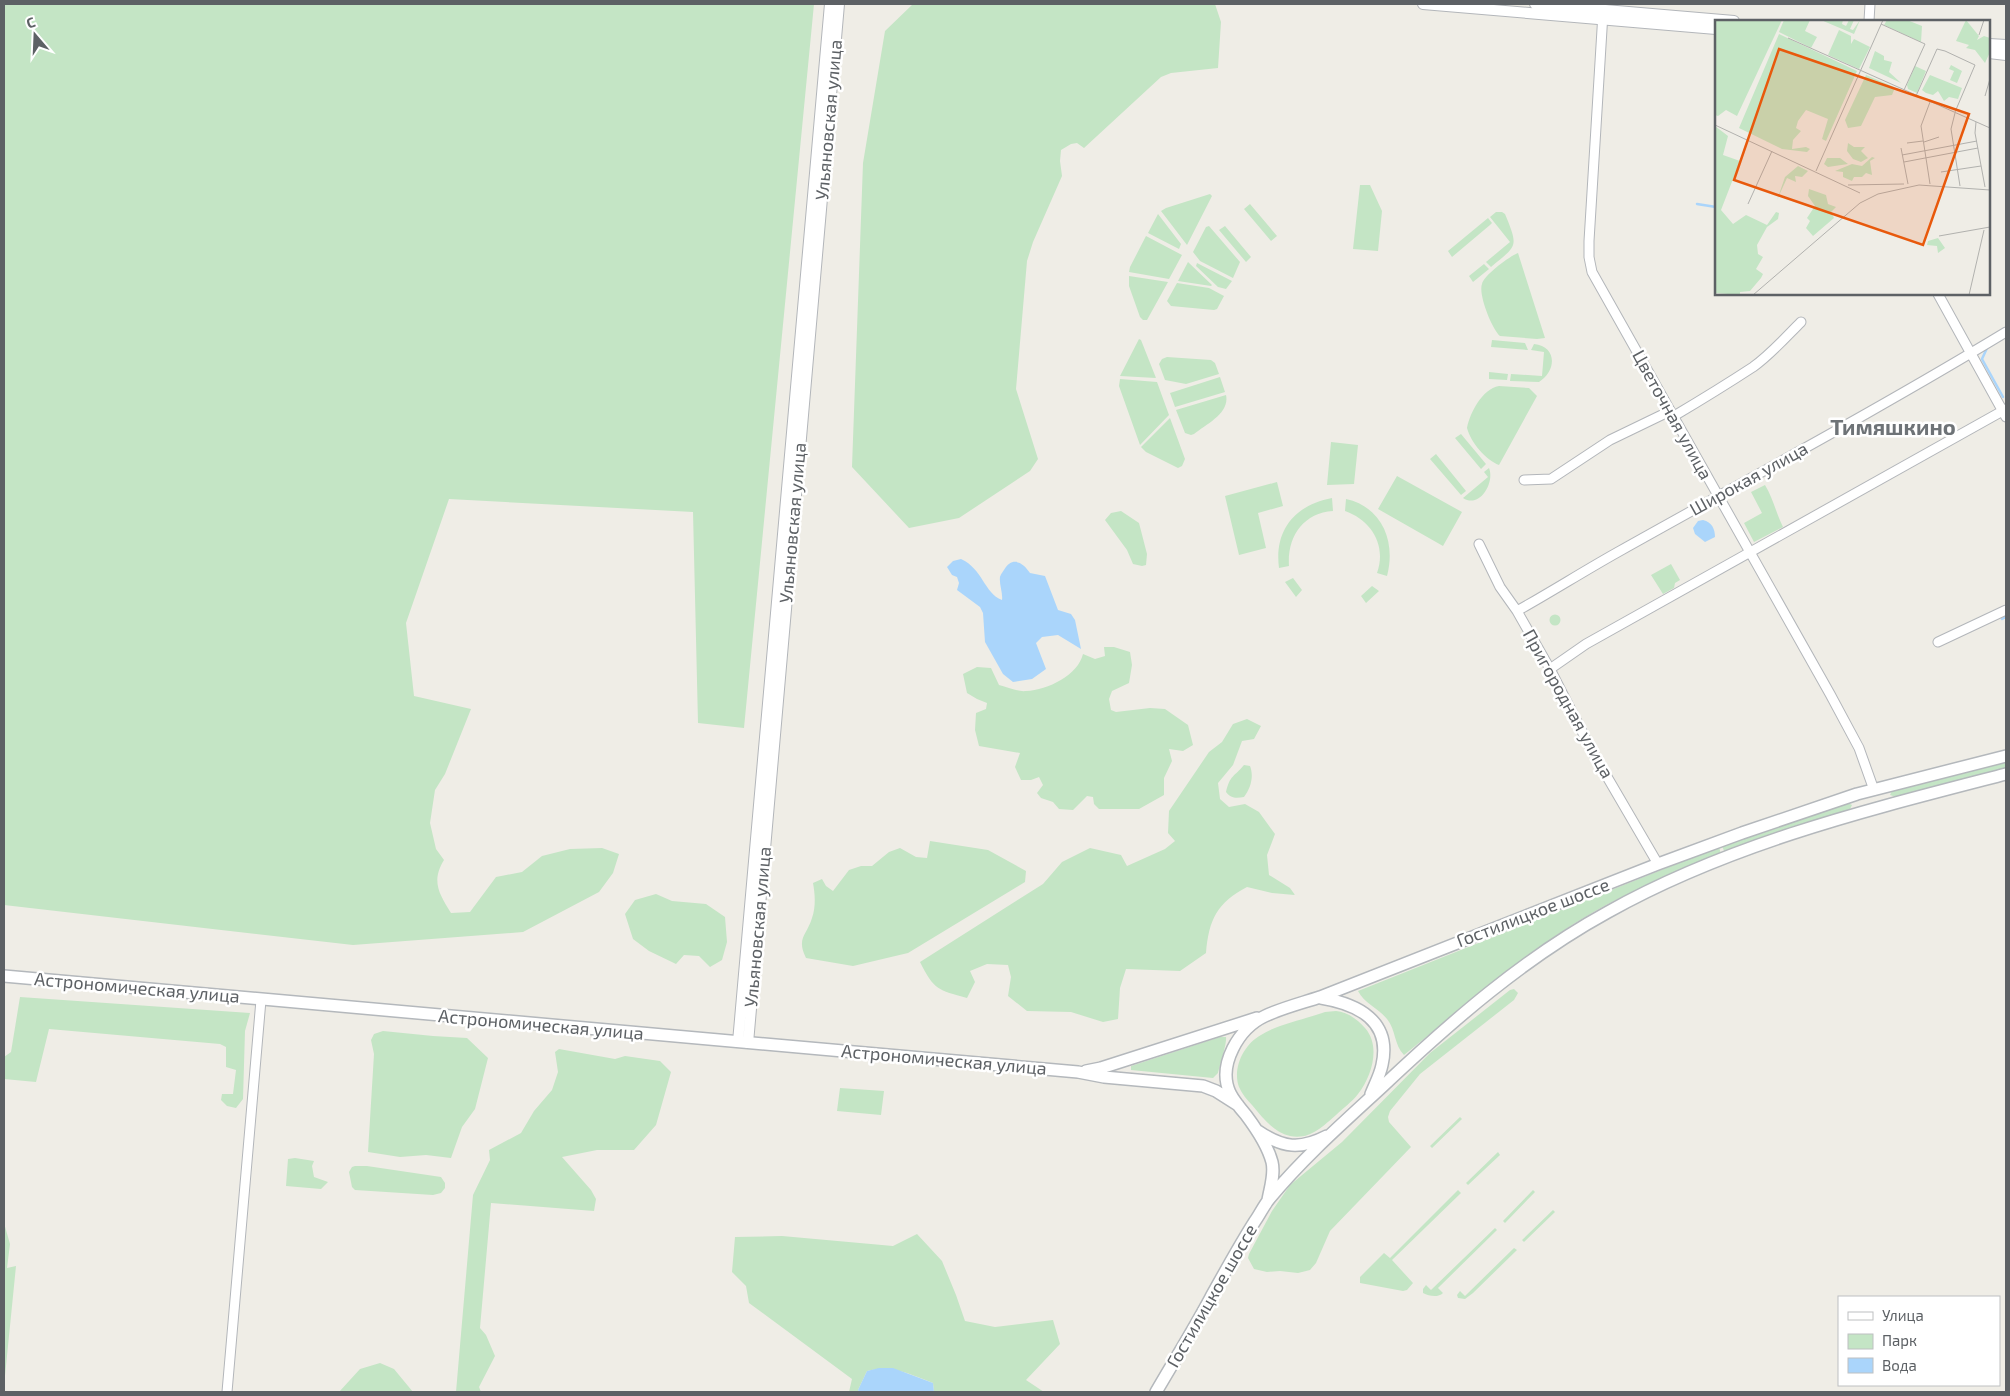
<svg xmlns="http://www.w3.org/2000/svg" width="2010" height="1396" viewBox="0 0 2010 1396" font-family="'Exo 2',sans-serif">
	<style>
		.green { fill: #c4e5c5 }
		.water { fill: #aad5fb }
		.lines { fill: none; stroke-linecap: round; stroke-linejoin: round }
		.stream { stroke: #aad5fb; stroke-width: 2.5 }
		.minor-casing { stroke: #b3b6ba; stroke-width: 11 }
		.tertiary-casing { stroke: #b3b6ba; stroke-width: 12 }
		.secondary-casing { stroke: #b4b8bc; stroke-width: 14 }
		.minor { stroke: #fff; stroke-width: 9 }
		.tertiary { stroke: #fff; stroke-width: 10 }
		.secondary { stroke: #fff; stroke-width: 11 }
		.labels { text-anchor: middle; stroke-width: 5; stroke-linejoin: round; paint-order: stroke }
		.street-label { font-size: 18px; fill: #5d6165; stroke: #fff }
		.district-label { font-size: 22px; font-weight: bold; fill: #6e7377; stroke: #fff }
		.inset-road { fill: none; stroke: #b1b1ae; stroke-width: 1 }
		.view { fill: #e8590c; fill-opacity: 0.15; stroke: #e8590c; stroke-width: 2.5 }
		.inset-edge { fill: none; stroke: #5d6165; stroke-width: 2.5 }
	</style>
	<rect width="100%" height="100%" fill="#efede6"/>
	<path class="green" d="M4 4H814L744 728 698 723 693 512 449 499 406 623 414 696 471 709 445 774 435 790 430 823 436 849 444 860C431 881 439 894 451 913L470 912 496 877 522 872 542 856 570 849 602 848 619 854 613 873 599 892 523 932 353 945 4 905Z
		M913 4H1215L1221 22 1218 68 1171 73 1161 77 1084 148 1077 143 1071 144 1061 150 1060 161 1062 176 1033 242 1027 261 1016 389 1038 459 1030 471 959 518 909 528 852 467 863 163 885 31Z
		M1360 185H1370L1382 211 1378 251 1353 249Z
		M1210 194 1212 196 1187 245 1161 211 1166 208Z
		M1250 204 1277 236 1271 241 1244 209Z
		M1496 212H1502L1505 214C1519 248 1517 245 1491 267L1486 262 1510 242 1490 217Z
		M1158 214 1181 244 1179 249 1148 233Z
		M1488 218 1492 223 1490 225 1452 257 1448 251Z
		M1209 226 1240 262 1233 278 1200 261 1193 252 1206 227Z
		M1225 226 1251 257 1246 262 1219 230Z
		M1146 236 1182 255 1169 279 1129 272 1130 267Z
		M1518 253 1545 338 1537 339 1500 336C1492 329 1478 294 1482 284 1484 275 1510 256 1518 253Z
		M1188 262 1212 285 1211 286 1178 281Z
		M1197 263 1232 281 1226 289 1218 287 1196 266Z
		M1484 264 1489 269 1473 282 1469 276Z
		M1129 276 1168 282 1147 320H1143L1140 317 1129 286Z
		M1177 283 1209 288 1224 296 1217 309 1214 310 1171 306 1167 301Z
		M1139 339 1141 340 1156 378 1120 376Z
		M1492 340 1525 343 1528 350 1491 347Z
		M1534 344C1557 346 1557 371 1539 382L1510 381 1511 374 1542 376 1544 352 1531 350Z
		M1167 357 1211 360 1215 363 1219 374 1186 384 1165 380 1159 364 1162 359Z
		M1489 372 1508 374 1507 380 1489 379Z
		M1220 377 1225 392 1175 407 1170 393Z
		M1120 379 1157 382 1169 415 1140 445 1119 386Z
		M1499 386 1529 388 1537 396 1499 465C1486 460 1471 443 1467 428 1470 413 1482 389 1499 386Z
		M1226 395C1230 413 1207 424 1194 434L1191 435 1185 433 1176 410Z
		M1170 418 1185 459 1182 466 1178 468 1146 452 1141 447Z
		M1461 434 1486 464 1481 469 1455 438Z
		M1331 442 1358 445 1354 484 1327 485Z
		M1436 454 1466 491 1461 495 1430 459Z
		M1489 468C1495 482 1480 509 1463 498L1488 477 1484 472Z
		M1397 476 1462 512 1443 546 1378 509Z
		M1277 482 1283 506 1258 513 1266 548 1239 555 1225 496Z
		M1765 485C1773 498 1776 513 1783 527L1754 542 1744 523 1762 513 1751 492Z
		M1332 498 1333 511C1303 513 1287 537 1289 566L1279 568C1274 530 1295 505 1332 498Z
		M1346 499C1383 507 1396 543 1387 576L1377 573C1387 545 1371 520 1345 511Z
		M1121 511 1139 523 1147 554 1146 565 1142 566 1133 564 1127 550 1105 520 1111 513Z
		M1671 564 1680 580 1675 583 1674 588 1663 594 1651 575Z
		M1293 578 1302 590 1296 597 1285 582Z
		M1372 586 1379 591 1366 603 1361 596Z
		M1549.5 620a5.5 5.5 0 1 1 11 0a5.5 5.5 0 1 1-11 0Z
		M1104 647H1114L1130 652 1132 665 1129 683 1112 691 1109 699 1111 710 1116 712 1150 708 1165 709 1188 725 1193 745 1183 751 1169 749 1172 761 1164 778V795L1139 809H1099L1094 804 1093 797 1087 796 1073 810 1059 809 1053 802 1041 798 1037 793 1043 785 1039 777 1031 780H1021L1015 767 1020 753 979 746 975 730 976 713 986 709 987 703 977 699 967 693 963 674 977 667 991 668 999 685C1007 687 1018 692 1026 691 1048 690 1078 675 1083 654L1095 659 1105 656Z
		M1247 719 1261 726 1254 739 1242 741 1233 765 1218 783 1220 799 1229 807 1245 804 1259 812 1275 834 1267 855 1269 875 1290 888 1295 895 1272 893 1247 887C1217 903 1209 919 1206 953L1180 971 1126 969 1120 988 1118 1019 1103 1022 1071 1012 1027 1011 1008 996 1011 977 1008 965 987 964 970 971 975 982 967 998C938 990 934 990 920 962L1043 884 1062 862 1090 848 1121 855 1127 866 1165 849 1175 841 1168 833 1169 811 1209 752 1222 742 1233 724Z
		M2006 762V768L1896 797 1890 795 1892 791Z
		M1244 765 1250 766C1254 776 1251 788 1244 797 1237 798 1231 799 1226 792 1230 775 1234 777 1244 765Z
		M1848 803 1852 805 1850 809 1725 853 1722 846Z
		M930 841 988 850 1026 871 1025 882 908 953 853 966 806 958C796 938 807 935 812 918 816 906 815 894 813 883L822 879 826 886 833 891 849 870 861 866H872L889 852 900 848 916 857 927 858Z
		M1719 847 1721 854C1683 871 1643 886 1606 905 1532 945 1469 1003 1404 1055 1394 1045 1396 1030 1387 1019 1378 1008 1364 1003 1358 991Z
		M656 894 672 901 706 904 725 917 727 942 722 960 710 967 699 956 684 955 676 964 649 951 633 939 625 914 635 900Z
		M1514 989 1518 993 1514 1000 1420 1074 1390 1111 1388 1117 1389 1122 1411 1147 1330 1231 1316 1263 1310 1270 1298 1273 1280 1271 1267 1272 1254 1269 1248 1258 1249 1254 1272 1211 1290 1185 1342 1142 1430 1053 1510 990Z
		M20 997 250 1013 245 1031 243 1099 236 1108 227 1106 221 1100 222 1094H233L236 1070 226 1067V1047L220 1044 49 1029 36 1082 4 1079V1057L11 1052Z
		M1336 1011C1347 1012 1357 1019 1365 1028 1381 1046 1372 1076 1358 1094 1352 1102 1343 1108 1336 1115 1322 1127 1310 1140 1290 1136 1273 1132 1263 1118 1252 1105 1247 1100 1242 1094 1239 1087 1232 1068 1244 1044 1261 1035 1278 1024 1306 1019 1325 1012Z
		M383 1031 433 1036 467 1038 488 1058 475 1109 462 1127 451 1158 426 1155 400 1157 368 1152 374 1054 371 1040 374 1034Z
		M1220 1037H1226C1227 1043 1220 1065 1218 1073L1213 1078 1131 1070V1066Z
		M559 1049 615 1059 625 1056 660 1061 671 1072 656 1125 634 1150H597L562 1157 591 1190 596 1199 594 1211 491 1203 480 1328 486 1335 495 1356 479 1387 481 1392H456L473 1195 490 1160 489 1150 521 1133 534 1111 552 1090 558 1072 555 1052Z
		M840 1088 884 1091 881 1115 837 1111Z
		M1460 1117 1462 1119 1432 1148 1430 1146Z
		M1498 1152 1500 1155 1468 1185 1466 1183Z
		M295 1158 314 1161 312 1166 314 1177 328 1182 321 1189 286 1186 288 1159Z
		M355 1166H367L441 1177 445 1183V1188L441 1193 433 1195 355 1190 352 1187 349 1172 352 1167Z
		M1458 1190 1461 1193 1392 1260 1413 1283 1407 1290 1403 1291 1360 1283V1277L1384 1253 1390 1258Z
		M1533 1190 1535 1192 1505 1223 1503 1221Z
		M1553 1210 1555 1212 1524 1242 1522 1240Z
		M4 1223 10 1244 7 1268 16 1266 4 1386Z
		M1495 1228 1497 1230 1438 1288 1443 1293C1438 1298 1429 1296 1423 1293V1289L1426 1285 1431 1290Z
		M917 1234 942 1261 956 1295 965 1321 995 1327 1053 1320 1060 1344 1026 1380 1044 1392H934L933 1383C909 1374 893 1365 867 1371L858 1390 859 1392H849L852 1379 749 1303 746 1286 732 1272 735 1237 782 1236 893 1246Z
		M1514 1248 1517 1250 1473 1293 1465 1299 1458 1298 1457 1295 1460 1291 1465 1296Z
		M380 1363 394 1369 413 1392H339L360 1369Z"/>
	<path class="water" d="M1703 520C1712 522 1715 529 1715 537L1705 542 1695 534 1693 528 1698 521Z
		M961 559C983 569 984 593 1002 600 1003 593 999 584 1000 577 1000 576 1003 571 1004 570 1012 556 1023 562 1030 573L1045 576 1058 610 1071 614 1075 620 1081 649 1058 635 1042 637 1036 643 1046 669 1032 679 1013 682 1003 674 985 642 983 613 980 607 957 590 959 583 957 577 952 575 947 567 953 561Z
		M879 1368H893L933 1383 934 1392H859L858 1390 867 1371Z"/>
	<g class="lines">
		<path class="stream" d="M1697 204 1716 207
			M1987 348 1982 359 2003 397
			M2002 619 2006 617"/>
		<defs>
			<path id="minor" d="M1603 13 1589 241V257L1592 272 1830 694 1859 748 1874 790
				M1869 21 1870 4
				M1938 294 2006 417
				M1674 416C1701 400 1727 384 1753 367 1770 355 1786 337 1801 322
				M1524 480 1551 479 1610 440 1670 411
				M1479 544 1500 587 1517 611 1550 669 1592 751 1658 864
				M1517 611C1551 592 1584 571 1618 552 1748 479 1879 409 2006 332
				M1938 642 2006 610
				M1550 669 1586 644 2006 409
				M227 1392 261 1000"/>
			<path id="tertiary" d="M1423 4 1716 29
				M1535 4 1734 21
				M1989 44 2006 45
				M1989 53 2006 55
				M738 1042 830 4
				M748 1043 839 4"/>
			<path id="secondary" d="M4 976 1078 1072 1104 1077 1203 1086 1216 1091 1238 1105
				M1321 998C1358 1004 1392 1021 1382 1065 1380 1075 1375 1084 1371 1094
				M1086 1071 1101 1068 1257 1018
				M1258 1131C1283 1148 1300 1150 1327 1136
				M1268 1200C1270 1188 1275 1174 1272 1162 1268 1147 1255 1127 1246 1115 1240 1108 1234 1101 1230 1093 1217 1065 1239 1028 1265 1016 1282 1008 1302 1003 1320 997L1658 864 1742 833 1857 794 2006 756
				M1156 1392C1174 1361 1194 1329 1211 1297 1225 1272 1239 1246 1255 1221 1260 1214 1264 1205 1270 1198 1303 1158 1344 1122 1383 1086 1452 1021 1524 958 1608 912 1731 843 1871 809 2006 774"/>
		</defs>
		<use href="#minor" class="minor-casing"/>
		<use href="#tertiary" class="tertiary-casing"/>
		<use href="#secondary" class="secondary-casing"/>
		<use href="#minor" class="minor"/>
		<use href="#tertiary" class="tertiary"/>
		<use href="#secondary" class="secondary"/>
	</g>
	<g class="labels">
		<g class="street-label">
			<text transform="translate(829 120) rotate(-85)" y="6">Ульяновская улица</text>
			<text transform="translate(1672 415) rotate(61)" y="6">Цветочная улица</text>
			<text transform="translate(1749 479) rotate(-29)" y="6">Широкая улица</text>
			<text transform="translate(793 523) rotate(-85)" y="6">Ульяновская улица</text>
			<text transform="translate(1568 704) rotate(61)" y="6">Пригородная улица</text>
			<text transform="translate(1533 913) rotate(-21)" y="6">Гостилицкое шоссе</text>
			<text transform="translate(758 927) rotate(-85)" y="6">Ульяновская улица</text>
			<text transform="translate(137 988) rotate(5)" y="6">Астрономическая улица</text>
			<text transform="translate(541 1025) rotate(5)" y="6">Астрономическая улица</text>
			<text transform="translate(944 1060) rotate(5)" y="6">Астрономическая улица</text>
			<text transform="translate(1212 1296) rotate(-60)" y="6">Гостилицкое шоссе</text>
		</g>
		<g class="district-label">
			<text x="1893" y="435">Тимяшкино</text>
		</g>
	</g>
	<g transform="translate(1715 20)">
		<rect width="275" height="275" fill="#efede6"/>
		<path d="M0 0H67L22 96 11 90 3 96 0 95ZM69 0H95L90 11 102 17 96 28 64 12ZM106 0H128L127 4 131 6 134 0H139L135 9 138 10 145 0 139 14ZM172 0H192L207 6 206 22 169 5ZM251 0 264 16 262 20 269 16 275 18V32L270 43 260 30 251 28 254 25 241 21ZM124 10 136 16V24L139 19 155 27 144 49 113 35ZM64 14 142 51 111 121 107 119 113 99 91 90 83 101 81 108 86 111 78 120 77 129 91 127 95 129 92 132 67 129 24 108ZM160 31 169 36V40L177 42 174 52 186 63 154 48ZM236 45 247 51 242 63 235 60 239 51 234 49ZM200 46 211 51 202 73 193 69 192 65ZM151 55 179 67V70L177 75 160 77 146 106 133 108 130 100ZM215 55 247 68 243 79 234 77 229 81 223 71 218 75 211 73 207 70ZM0 106 13 116 8 135 25 141 6 190 18 204 31 195 52 205 61 192 64 193 63 199 52 207 42 225 43 234 48 237 41 249 48 254 46 258 35 271 25 272V275L0 273ZM133 123 139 127H150L146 131 153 138 146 142 138 139 132 131ZM157 137 160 138 155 141 157 155 151 153 147 157H139L137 161 128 157V152L120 151 137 144 147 146ZM112 138H125L133 144 113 147 109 144ZM83 146 93 151 87 157 80 156 81 162 72 158 62 180 70 157ZM94 169 111 175 113 184 121 187 116 192 119 198 98 216 91 208 95 201 92 198 100 186 93 176ZM223 218 230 228 223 233 222 226 212 225 213 221Z" fill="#c4e5c5"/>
		<path class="inset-road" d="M166 4 210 24 189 70M264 15 269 0M73 18 275 108M201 76 222 29 230 31 260 45 240 92M270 76 275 59M215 82 206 106 215 164M240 93 236 109 245 166M261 102 260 113 270 167M0 105 145 173M209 122 224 117M192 123 208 121M186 128 193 164M187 135 262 121M189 142 263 128M101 151 168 0M226 152 266 146M133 165 189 164M33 184 57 131M224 216 275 207M38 275 145 183 163 174 204 165 275 170M254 275 269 210"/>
		<path class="view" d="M64 29 254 94 208 225 19 160Z"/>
		<rect width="275" height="275" class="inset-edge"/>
	</g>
	<rect width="2010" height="1396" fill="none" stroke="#5d6165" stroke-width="10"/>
	<rect x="1838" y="1296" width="162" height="90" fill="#ffffff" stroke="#bec0c1"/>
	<rect x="1848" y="1312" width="25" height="8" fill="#ffffff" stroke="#bec0c1"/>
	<text x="1882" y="1321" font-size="15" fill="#5d6165">Улица</text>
	<rect x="1848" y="1334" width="25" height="15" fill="#c4e5c5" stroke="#bec0c1"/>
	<text x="1882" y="1346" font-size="15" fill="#5d6165">Парк</text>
	<rect x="1848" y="1358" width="25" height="15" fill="#aad5fb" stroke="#bec0c1"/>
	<text x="1882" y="1371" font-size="15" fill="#5d6165">Вода</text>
	<g transform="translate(35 35) rotate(341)" stroke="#ffffff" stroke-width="4" paint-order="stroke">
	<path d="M0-4L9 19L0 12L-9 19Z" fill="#5d6165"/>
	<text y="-8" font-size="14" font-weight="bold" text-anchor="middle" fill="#5d6165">С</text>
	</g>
</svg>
